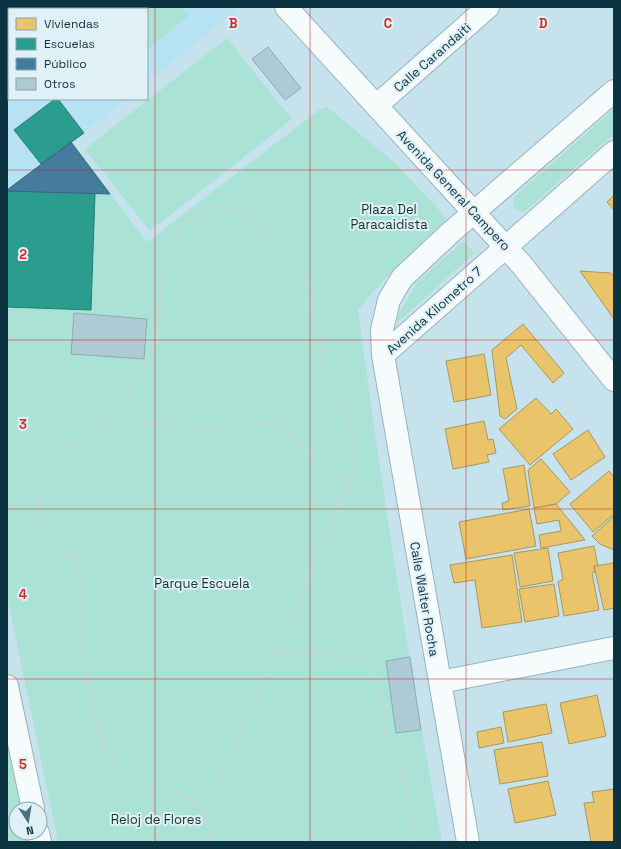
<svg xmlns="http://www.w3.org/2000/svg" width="621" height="849" viewBox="0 0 621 849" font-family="'Space Grotesk',sans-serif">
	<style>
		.built { fill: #b7e2f3 }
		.green { fill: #aae3d5 }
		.homes { fill: #e9c46a; stroke: #a7985e }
		.schools { fill: #2a9d8f; stroke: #217d78 }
		.public { fill: #457b9d; stroke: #346581 }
		.building { fill: #adcad5; stroke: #8baab5 }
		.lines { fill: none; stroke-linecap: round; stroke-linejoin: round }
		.minor-casing { stroke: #95b3be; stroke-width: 24 }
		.major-casing { stroke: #95b3be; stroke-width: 24 }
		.path { stroke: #cbd5d9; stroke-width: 2.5; stroke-dasharray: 3 3; stroke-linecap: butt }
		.minor { stroke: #f6fbfc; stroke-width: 22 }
		.major { stroke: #f6fbfc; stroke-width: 22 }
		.grid { fill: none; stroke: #d62828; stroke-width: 1; stroke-opacity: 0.55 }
		.labels { text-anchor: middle; stroke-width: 4; stroke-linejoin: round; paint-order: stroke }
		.street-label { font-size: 13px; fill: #0c3341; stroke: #e0f0f7 }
		.park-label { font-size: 13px; fill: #103527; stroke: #e0f0f7 }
		.grid-label { font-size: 13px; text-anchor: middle; font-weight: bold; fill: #d62828; stroke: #e0f0f7; stroke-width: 4; stroke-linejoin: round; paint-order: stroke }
	</style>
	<rect width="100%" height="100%" fill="#c6e2ed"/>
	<path class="built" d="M9 7H234L237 10 147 82V9H9V99H126L71 143 7 190Z"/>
	<path class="green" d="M110 7H182L189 16 147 49V9H108Z
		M227 38 292 119 150 231 85 149Z
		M327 107 393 161 443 214 446 220C415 249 384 277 358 310 382 488 409 666 442 842H58L7 596V190L71 143 147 242 319 110Z
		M614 109V134L526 210 522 212 515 209 513 202 514 197Z
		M464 241 474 253 402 319 394 322 419 280Z
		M7 731 24 809H16V833H30L32 842H7Z"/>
	<path class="homes" d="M614 195V210L607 202Z
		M580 271 611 273 614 277V319Z
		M523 324 564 373 553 383 521 345 506 358 517 409 505 419 500 416 492 350Z
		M484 354 491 395 454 402 446 361Z
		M536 398 551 414 556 409 573 429 530 465 499 429Z
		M484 421 488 440 493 439 496 453 487 455 489 462 453 469 445 429Z
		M588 430 605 457 571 480 553 454Z
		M541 459 570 492 556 504 534 508 528 470Z
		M524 465 530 506 503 510 502 503 509 501 503 469Z
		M609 471 614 477V514L593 532 570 504Z
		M556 504 585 540 541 548 539 535 561 531 559 520 537 524 534 508Z
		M529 509 536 546 466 559 459 522Z
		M614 516V550L600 544 592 536Z
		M594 546 598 566H594L595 572 592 573 599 610 564 616 558 582 563 579 558 553Z
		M548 548 553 581 520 587 514 553Z
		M512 555 522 622 482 628 475 580 454 583 450 565Z
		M614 563V608L604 610 594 566Z
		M554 584 559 616 525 622 519 589Z
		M597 695 606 736 569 744 560 703Z
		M546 704 552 733 508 742 503 712Z
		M501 727 504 743 479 748 477 732Z
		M542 742 548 776 500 784 494 750Z
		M548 781 556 815 515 823 508 789Z
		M614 789V842H591L584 803 594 802 592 792Z"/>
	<path class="schools" d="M9 7 37 8 9 9V79H8Z
		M44 7H85L82 9H45Z
		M55 99H58L84 133 41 164 14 130Z
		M7 191 95 193 91 310 7 307Z"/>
	<path class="public" d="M71 142 110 194 7 191V190Z"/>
	<path class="building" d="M268 47 301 88 285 100 252 59Z
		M74 313 147 319 144 359 71 354Z
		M410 657 421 730 396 733 386 661Z"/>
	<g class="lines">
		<defs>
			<path id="minor" d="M286 7 521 264 614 380
				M376 106 488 7
				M383 355 614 152
				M440 682 614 648
				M468 842 383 355 382 330 389 300 402 278 450 233 614 91"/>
			<path id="major" d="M7 686 33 809
				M38 833 40 842"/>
		</defs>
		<use href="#minor" class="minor-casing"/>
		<use href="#major" class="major-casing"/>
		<path class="path" d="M101 423 171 426 205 429 248 423 270 422 288 431 308 453 348 485
			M278 651 323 655 371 663 382 694 387 735 402 765 409 803 414 842
			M204 813 278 651 348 485 355 463 352 440 339 398 324 365 307 281 282 250 248 214 212 206 186 223 168 249 162 287 157 341 129 389 101 423 85 434 52 460 41 486 38 522 54 535 58 546 73 558 84 579 83 648 98 733 107 752 127 779 138 788H163L189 798 204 813 209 830 210 842"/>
		<use href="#minor" class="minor"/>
		<use href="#major" class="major"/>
	</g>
	<path class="grid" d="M155 7V842M310 7V842M466 7V842M7 170H614M7 340H614M7 509H614M7 679H614"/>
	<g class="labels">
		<g class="street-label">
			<text transform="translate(432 57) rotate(-41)" y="5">Calle Carandaiti</text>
			<text transform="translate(454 190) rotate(47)" y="5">Avenida General Campero</text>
			<text transform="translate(434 310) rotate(-42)" y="5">Avenida Kilometro 7</text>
			<text transform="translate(425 599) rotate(80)" y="5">Calle Walter Rocha</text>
		</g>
		<g class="park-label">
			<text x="389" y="214">Plaza Del<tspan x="389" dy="15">Paracaidista</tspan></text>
			<text x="202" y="588">Parque Escuela</text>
			<text x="156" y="824">Reloj de Flores</text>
		</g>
	</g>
	<g class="grid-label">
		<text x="233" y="28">B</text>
		<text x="388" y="28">C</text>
		<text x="543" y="28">D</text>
		<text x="23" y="259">2</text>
		<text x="23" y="429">3</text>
		<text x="23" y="599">4</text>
		<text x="23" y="769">5</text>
	</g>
	<rect width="621" height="849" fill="none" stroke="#0c3341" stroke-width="16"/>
	<rect x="8" y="8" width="140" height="92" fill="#e0f0f7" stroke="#8ba4ae"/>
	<rect x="16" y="18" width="20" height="12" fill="#e9c46a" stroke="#8ba4ae"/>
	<text x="44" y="28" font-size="12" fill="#0c3341">Viviendas</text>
	<rect x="16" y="38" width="20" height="12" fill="#2a9d8f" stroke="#8ba4ae"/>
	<text x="44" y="48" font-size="12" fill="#0c3341">Escuelas</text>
	<rect x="16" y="58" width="20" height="12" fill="#457b9d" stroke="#8ba4ae"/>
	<text x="44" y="68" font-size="12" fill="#0c3341">Público</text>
	<rect x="16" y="78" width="20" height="12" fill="#adcad5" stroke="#8ba4ae"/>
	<text x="44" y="88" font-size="12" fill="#0c3341">Otros</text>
	<g transform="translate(28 821) rotate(168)"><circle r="19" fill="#e0f0f7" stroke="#8ba4ae"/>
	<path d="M0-3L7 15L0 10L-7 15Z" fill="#4d707d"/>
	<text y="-6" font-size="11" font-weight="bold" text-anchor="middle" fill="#0c3341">N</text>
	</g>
</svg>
